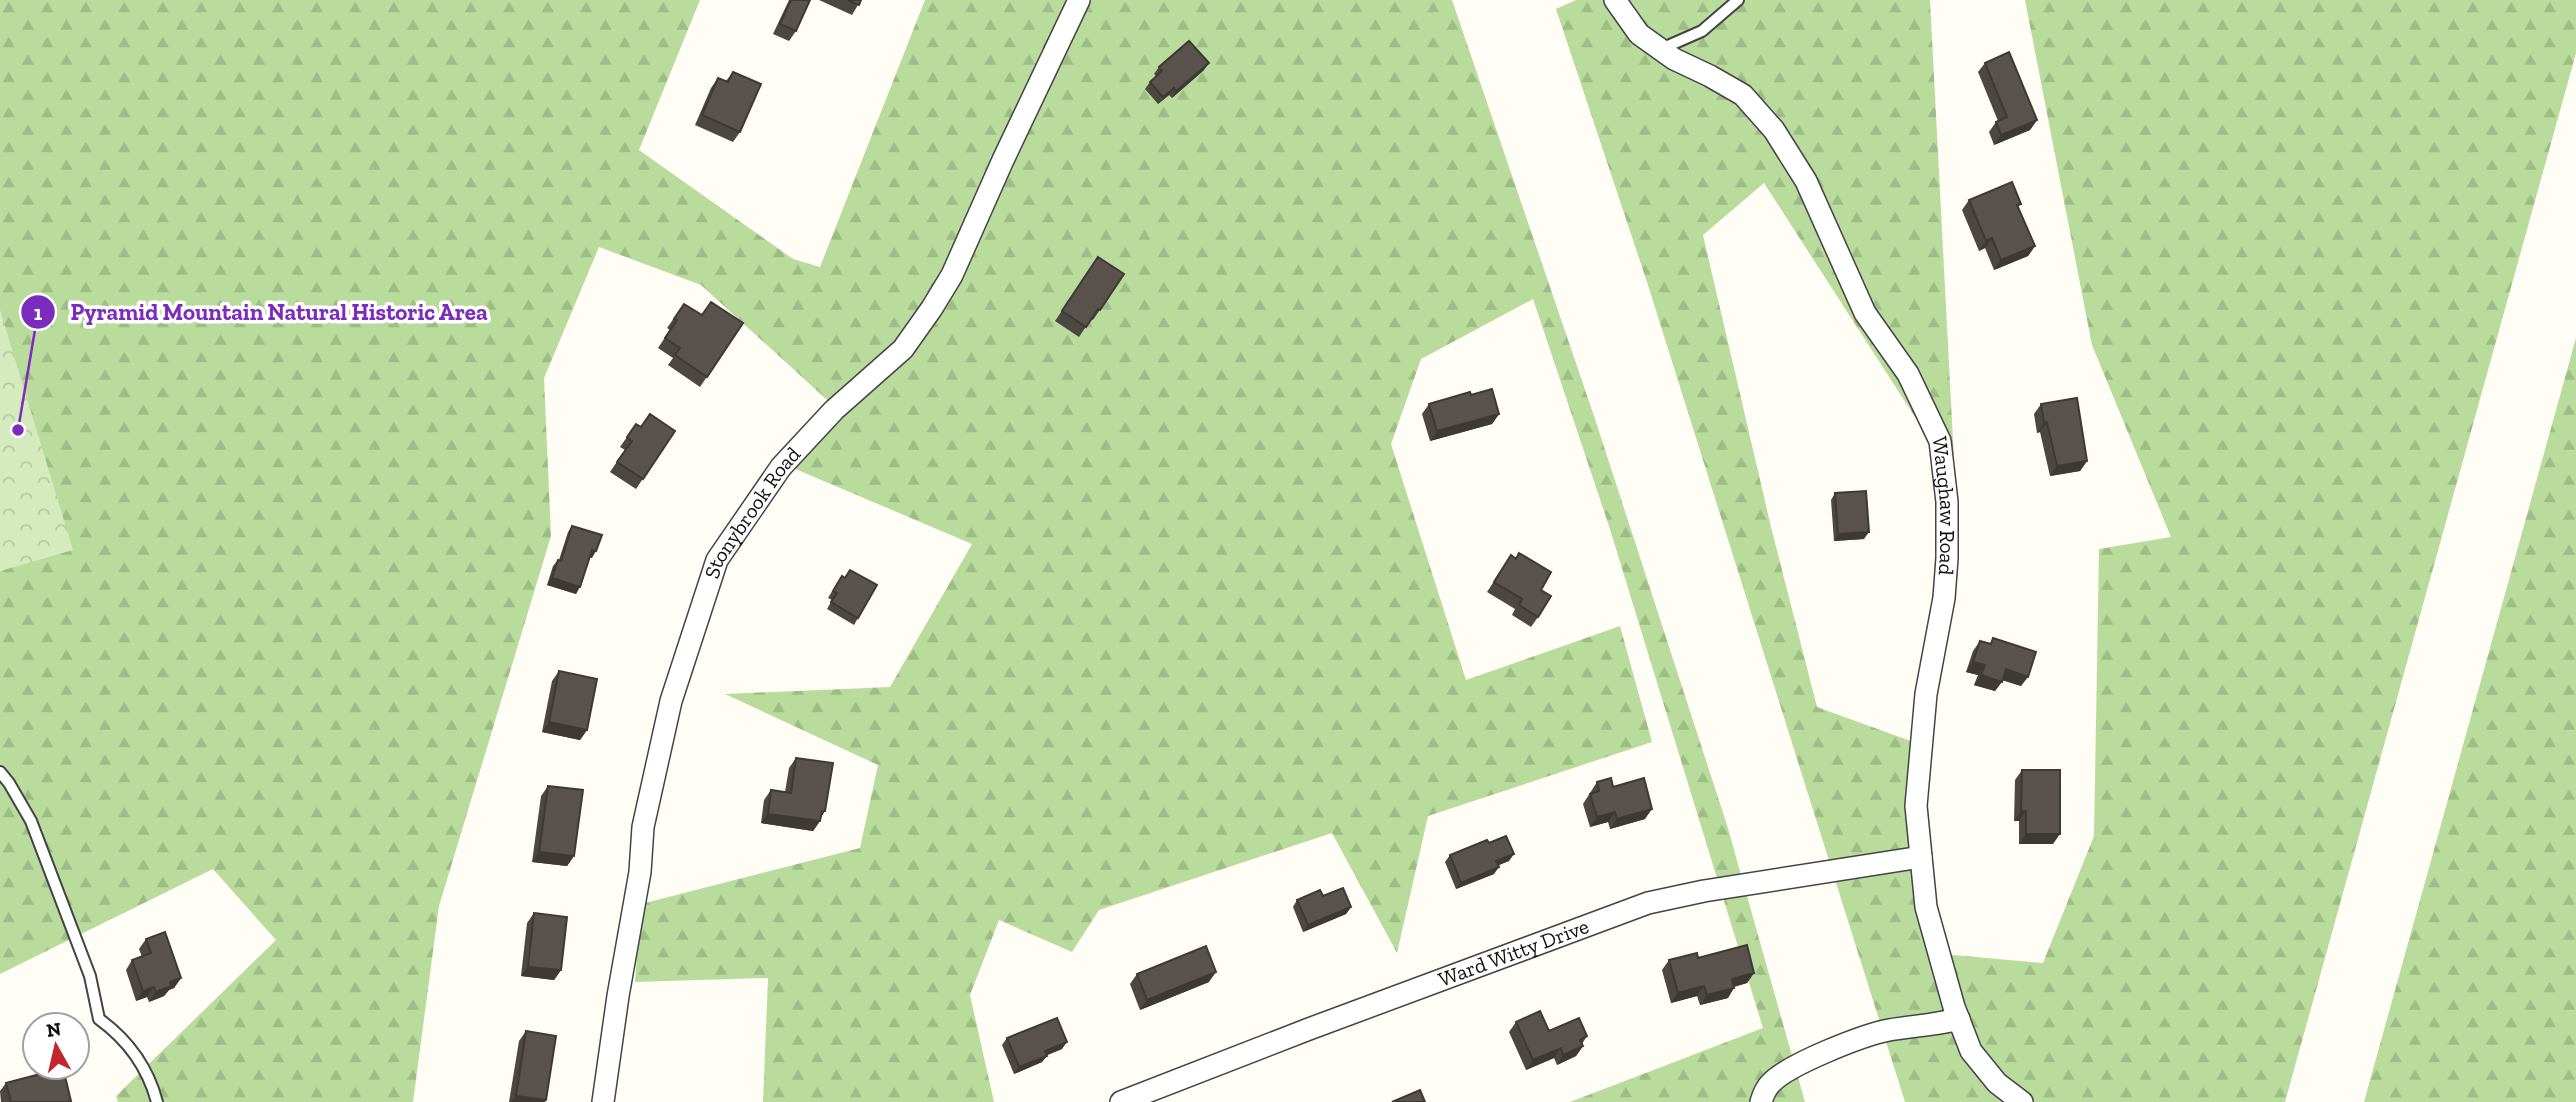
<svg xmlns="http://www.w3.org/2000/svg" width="2576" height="1102" viewBox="0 0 2576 1102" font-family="'Zilla Slab',serif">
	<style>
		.forest { fill: url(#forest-firs) }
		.park { fill: url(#park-crowns) }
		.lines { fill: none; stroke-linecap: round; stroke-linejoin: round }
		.service-casing { stroke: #444; stroke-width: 14 }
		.minor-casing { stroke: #444; stroke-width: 24 }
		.service { stroke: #fff; stroke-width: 10 }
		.minor { stroke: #fff; stroke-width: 21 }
		.wall { fill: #4d4742 }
		.shaded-wall { fill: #3f3936 }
		.building { fill: #5a524d; stroke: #3f3936; stroke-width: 2 }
		.labels { text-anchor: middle; stroke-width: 7; stroke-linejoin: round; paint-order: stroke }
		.street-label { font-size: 21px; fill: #111; stroke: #fff }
		.leader { fill: none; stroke: #7b2cbf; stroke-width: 2.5 }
		.callout-dot { fill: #7b2cbf; stroke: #fff; stroke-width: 2.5 }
		.mark-label { font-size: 21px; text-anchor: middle; font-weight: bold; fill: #fff }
		.callout-label { font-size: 23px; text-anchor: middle; font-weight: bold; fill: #7b2cbf; stroke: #fff; stroke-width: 7; stroke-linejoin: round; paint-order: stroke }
	</style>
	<defs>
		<pattern id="forest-firs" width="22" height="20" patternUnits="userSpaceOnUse" patternTransform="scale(1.75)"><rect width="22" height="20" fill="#b9dc9c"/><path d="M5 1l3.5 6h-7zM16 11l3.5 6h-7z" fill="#9ebc85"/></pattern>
		<pattern id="park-crowns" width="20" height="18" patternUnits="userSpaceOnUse" patternTransform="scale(1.75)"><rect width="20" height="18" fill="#d5ebbd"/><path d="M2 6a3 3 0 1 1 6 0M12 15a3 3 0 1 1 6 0" fill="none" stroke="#b6c8a1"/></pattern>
	</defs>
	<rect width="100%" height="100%" fill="#fffdf5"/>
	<path class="forest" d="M0 0H700L639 150 793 259 820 267 925 0H1452L1594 416 1727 825 1805 1102H1570L1763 1028 1609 526 1533 299 1421 359 1391 444 1466 680 1620 626 1652 742 1428 816 1397 953 1332 833 1099 910 1072 952 999 920 970 995 994 1102H763L768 978 635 982 641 904 860 848 878 765 725 694 890 687 972 544 786 465 837 409 701 285 599 247 544 378 551 536 439 906 413 1102H118L116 1096 276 940 213 869 0 974Z
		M1576 0H1930L1955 479 1764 183 1703 235 1771 527 1817 707 1919 744 1942 954 2043 963 2094 836 2099 549 2171 537 2092 345 2025 0H2576V53L2285 1102H1905L1647 282 1556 9Z
		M2576 338V1102H2364Z"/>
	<path class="park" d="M0 310 73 550 0 571Z"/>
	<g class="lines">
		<defs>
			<path id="service" d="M1661 49 1702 31 1738 0
				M0 772 9 783 31 821 90 976 99 1019C128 1040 148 1068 157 1102"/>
			<g id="minor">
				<path id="s1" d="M1615 0 1639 34 1674 59 1710 76 1743 95 1774 130 1806 181 1865 313 1908 374 1940 441 1947 502V558L1944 598 1926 694 1916 806 1926 907 1954 1007 1971 1051 1997 1083 2022 1102"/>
				<path id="s2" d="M603 1102 618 996 640 872 643 827 671 701 717 560 781 467 834 410 903 349 932 308 952 275 1003 160 1079 0"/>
				<path id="s3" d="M1121 1102 1309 1029 1648 903 1704 891 1921 857"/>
				<path d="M1761 1102C1763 1095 1765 1089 1771 1083 1789 1064 1863 1035 1889 1030 1913 1026 1935 1025 1959 1019"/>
			</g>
		</defs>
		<use href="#service" class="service-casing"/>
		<use href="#minor" class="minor-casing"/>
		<use href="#service" class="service"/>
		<use href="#minor" class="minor"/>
	</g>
	<path class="wall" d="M789 0H810L796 31 789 41 773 34Z
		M819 0H861L852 15Z
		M1985 63 2037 120 2030 130 1994 145 1989 132 1996 122 1998 121 1978 72Z
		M1159 67 1204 70 1172 98 1169 95 1158 104 1145 89 1150 82 1156 76 1154 74Z
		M733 72 740 132 733 142 695 125 711 88 718 78 726 81Z
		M1969 200 2021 204 2018 207 2035 246 2028 256 1994 270 1985 248 1979 251 1962 210Z
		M1098 257 1124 274 1093 320 1091 319 1079 337 1055 321Z
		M684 304 702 315 743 323 700 387 668 365 673 358 658 348 670 330 667 328Z
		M1471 395 1499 414 1492 424 1430 441 1422 414 1429 404Z
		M2041 404 2087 461 2080 471 2050 476 2040 432 2037 433 2034 414Z
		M636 424 641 427 675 431 636 489 610 472 625 450 620 447Z
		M1835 493 1864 539 1834 541 1831 500Z
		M572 526 592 558 590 557 576 594 547 585 553 566 558 560H559L568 532Z
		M1511 555 1541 590 1538 617 1531 627 1512 615 1515 609 1487 592Z
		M850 570 858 618 854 625 827 609 832 600 828 598 837 583 842 576 845 578Z
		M1993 638 2021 686 2002 680 1995 691 1974 685 1978 675 1966 672 1973 651 1980 641 1990 644Z
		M559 671 587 730 580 740 542 732 552 681Z
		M796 758 825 811 821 817 820 821 813 831 761 823 764 800 771 790 785 792 789 768Z
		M2022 770 2053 844H2019V821H2014L2015 780Z
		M1597 782 1613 787 1645 819 1610 829 1608 822 1590 827 1583 804Z
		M548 786 574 856 567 866 532 862 541 796Z
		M1450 855 1509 861 1498 865 1494 874 1456 889 1445 862Z
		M1323 896 1351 907 1346 914 1303 932 1293 907 1297 900Z
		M534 913 561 970 554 980 521 976 527 923Z
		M146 939 181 978 174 988 169 990 164 996 149 1002 147 997 136 1001 126 970 132 960 142 957 139 949Z
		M1698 958 1754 973 1747 983 1734 987 1728 998 1700 1005 1697 996 1671 1003 1662 970 1669 960Z
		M1137 974 1209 982 1140 1010 1130 984Z
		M1516 1022 1549 1031 1587 1036 1582 1044 1583 1046 1576 1056 1557 1065 1554 1058 1526 1070 1509 1032Z
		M526 1031 545 1102H509L519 1041Z
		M1007 1038 1062 1049 1047 1055 1042 1062 1014 1074 1002 1045Z
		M6 1083 70 1102H1L0 1091Z"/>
	<path class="shaded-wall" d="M1209 63 1204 70 1172 98 1176 91Z
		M1174 88 1169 95 1158 104 1163 97Z
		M2037 120 2030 130 1994 145 2001 135Z
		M1992 238 1985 248 1979 251 1986 241Z
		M2035 246 2028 256 1994 270 2001 260Z
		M1499 414 1492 424 1430 441 1437 431Z
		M2047 422 2040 432 2037 433 2044 423Z
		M2087 461 2080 471 2050 476 2057 466Z
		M1869 532 1864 539 1834 541 1838 534Z
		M592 550 596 551 592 558 587 557Z
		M552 578 580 587 576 594 547 585Z
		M1973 662 1985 665 1978 675 1966 672Z
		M2006 669 2028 677 2021 686 1999 679Z
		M1981 675 2002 682 1995 691 1974 685Z
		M549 722 587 730 580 740 542 732Z
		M1652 809 1645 819 1610 829 1617 819Z
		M822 811H825L818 821H820L813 831 761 823 768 814Z
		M2021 811H2026L2019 821H2014Z
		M1615 812 1608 822 1590 827 1597 817Z
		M2026 834H2060L2053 844H2019Z
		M539 852 574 856 567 866 532 862Z
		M1514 854 1509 861 1492 868 1496 861Z
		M1499 867 1494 874 1456 889 1461 883Z
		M1351 907 1346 914 1303 932 1308 925Z
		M528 967 561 970 554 980 521 976Z
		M1216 972 1209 982 1140 1010 1147 1000Z
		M1754 973 1747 983 1725 989 1732 979Z
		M181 978 174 988 169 990 164 996 149 1002 156 992 170 982Z
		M1704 986 1697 996 1671 1003 1678 993Z
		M154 987 147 997 136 1001 143 991Z
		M1734 988 1728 998 1700 1005 1707 995Z
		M1067 1042 1062 1049 1040 1058 1045 1051Z
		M1583 1046 1576 1056 1557 1065 1563 1055Z
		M1561 1048 1554 1058 1526 1070 1533 1060Z
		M1047 1056 1042 1062 1014 1074 1019 1067Z
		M516 1096 546 1100 545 1102H511Z"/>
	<path class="building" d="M791 0H810L796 31 780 24Z
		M848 0H861L859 5Z
		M1189 41 1209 63 1176 91 1174 88 1163 97 1150 82 1162 71 1159 67Z
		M2009 52 2037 120 2001 135 1996 122 2007 117 1985 63Z
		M733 72 761 84 740 132 702 115 718 78 728 82Z
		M2012 182 2021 204 2017 205 2035 246 2001 260 1992 238 1986 241 1969 200Z
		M1098 257 1124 274 1100 310 1098 309 1086 327 1062 311Z
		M711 302 743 323 707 377 675 355 680 348 665 338 677 320 674 319 684 304 702 315Z
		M1492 389 1499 414 1437 431 1429 404 1470 392 1471 395Z
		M2077 398 2087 461 2057 466 2047 422 2044 423 2041 404Z
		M650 414 675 431 643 479 617 462 632 441 627 437 636 424 641 427Z
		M1866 491 1869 532 1838 534 1835 493Z
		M572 526 602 535 596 551 592 550 580 587 552 578 558 560 561 561Z
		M1519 553 1551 572 1541 590 1551 596 1538 617 1519 605 1522 599 1494 582 1511 555 1516 559Z
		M850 570 877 585 858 618 831 602 837 593 833 591 842 576 845 578Z
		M1993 638 2036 652 2028 677 2006 669 2002 682 1981 675 1985 665 1973 662 1980 641 1991 644Z
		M559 671 597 679 587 730 549 722Z
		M796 758 833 763 825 811H822L820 821 768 814 771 790 791 793Z
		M2022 770H2060V834H2026V811H2021Z
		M1611 778 1613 787 1644 778 1652 809 1617 819 1615 812 1597 817 1590 794 1599 791 1597 782Z
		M548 786 583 790 574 856 539 852Z
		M1506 836 1514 854 1496 861 1499 867 1461 883 1450 855 1487 840 1489 843Z
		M1343 888 1351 907 1308 925 1297 900 1320 890 1323 896Z
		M534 913 567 917 561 970 528 967Z
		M165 932 181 978 170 982 171 986 156 992 154 987 143 991 132 960 151 953 146 939Z
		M1747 945 1754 973 1732 979 1734 988 1707 995 1704 986 1678 993 1669 960 1697 953 1698 958Z
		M1206 946 1216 972 1147 1000 1137 974Z
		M1540 1011 1549 1031 1579 1018 1587 1036 1580 1040 1583 1046 1563 1055 1561 1048 1533 1060 1516 1022Z
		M1057 1018 1067 1042 1045 1051 1047 1056 1019 1067 1007 1038Z
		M526 1031 556 1036 546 1100 516 1096Z
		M63 1068 71 1101 66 1102H11L6 1083Z
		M1420 1090 1425 1102H1392Z"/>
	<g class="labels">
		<g class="street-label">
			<text dy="7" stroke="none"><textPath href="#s1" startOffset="628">Waughaw Road</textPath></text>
			<text dy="7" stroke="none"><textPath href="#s2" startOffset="614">Stonybrook Road</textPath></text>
			<text dy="7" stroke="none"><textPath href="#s3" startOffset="420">Ward Witty Drive</textPath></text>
		</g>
	</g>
	<path class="leader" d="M18 430L38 312"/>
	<g class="callout-dot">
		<circle cx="18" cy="430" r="7"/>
		<circle cx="38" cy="312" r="18"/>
	</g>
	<g class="mark-label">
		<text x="38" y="320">1</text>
	</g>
	<g class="callout-label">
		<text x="279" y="320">Pyramid Mountain Natural Historic Area</text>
	</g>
	<g transform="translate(56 1046) rotate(352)"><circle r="33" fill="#ffffff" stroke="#a0a0a0" stroke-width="2"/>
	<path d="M0-5L12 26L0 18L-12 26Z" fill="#c4262e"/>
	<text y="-10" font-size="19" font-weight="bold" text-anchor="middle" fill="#111111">N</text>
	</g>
</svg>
